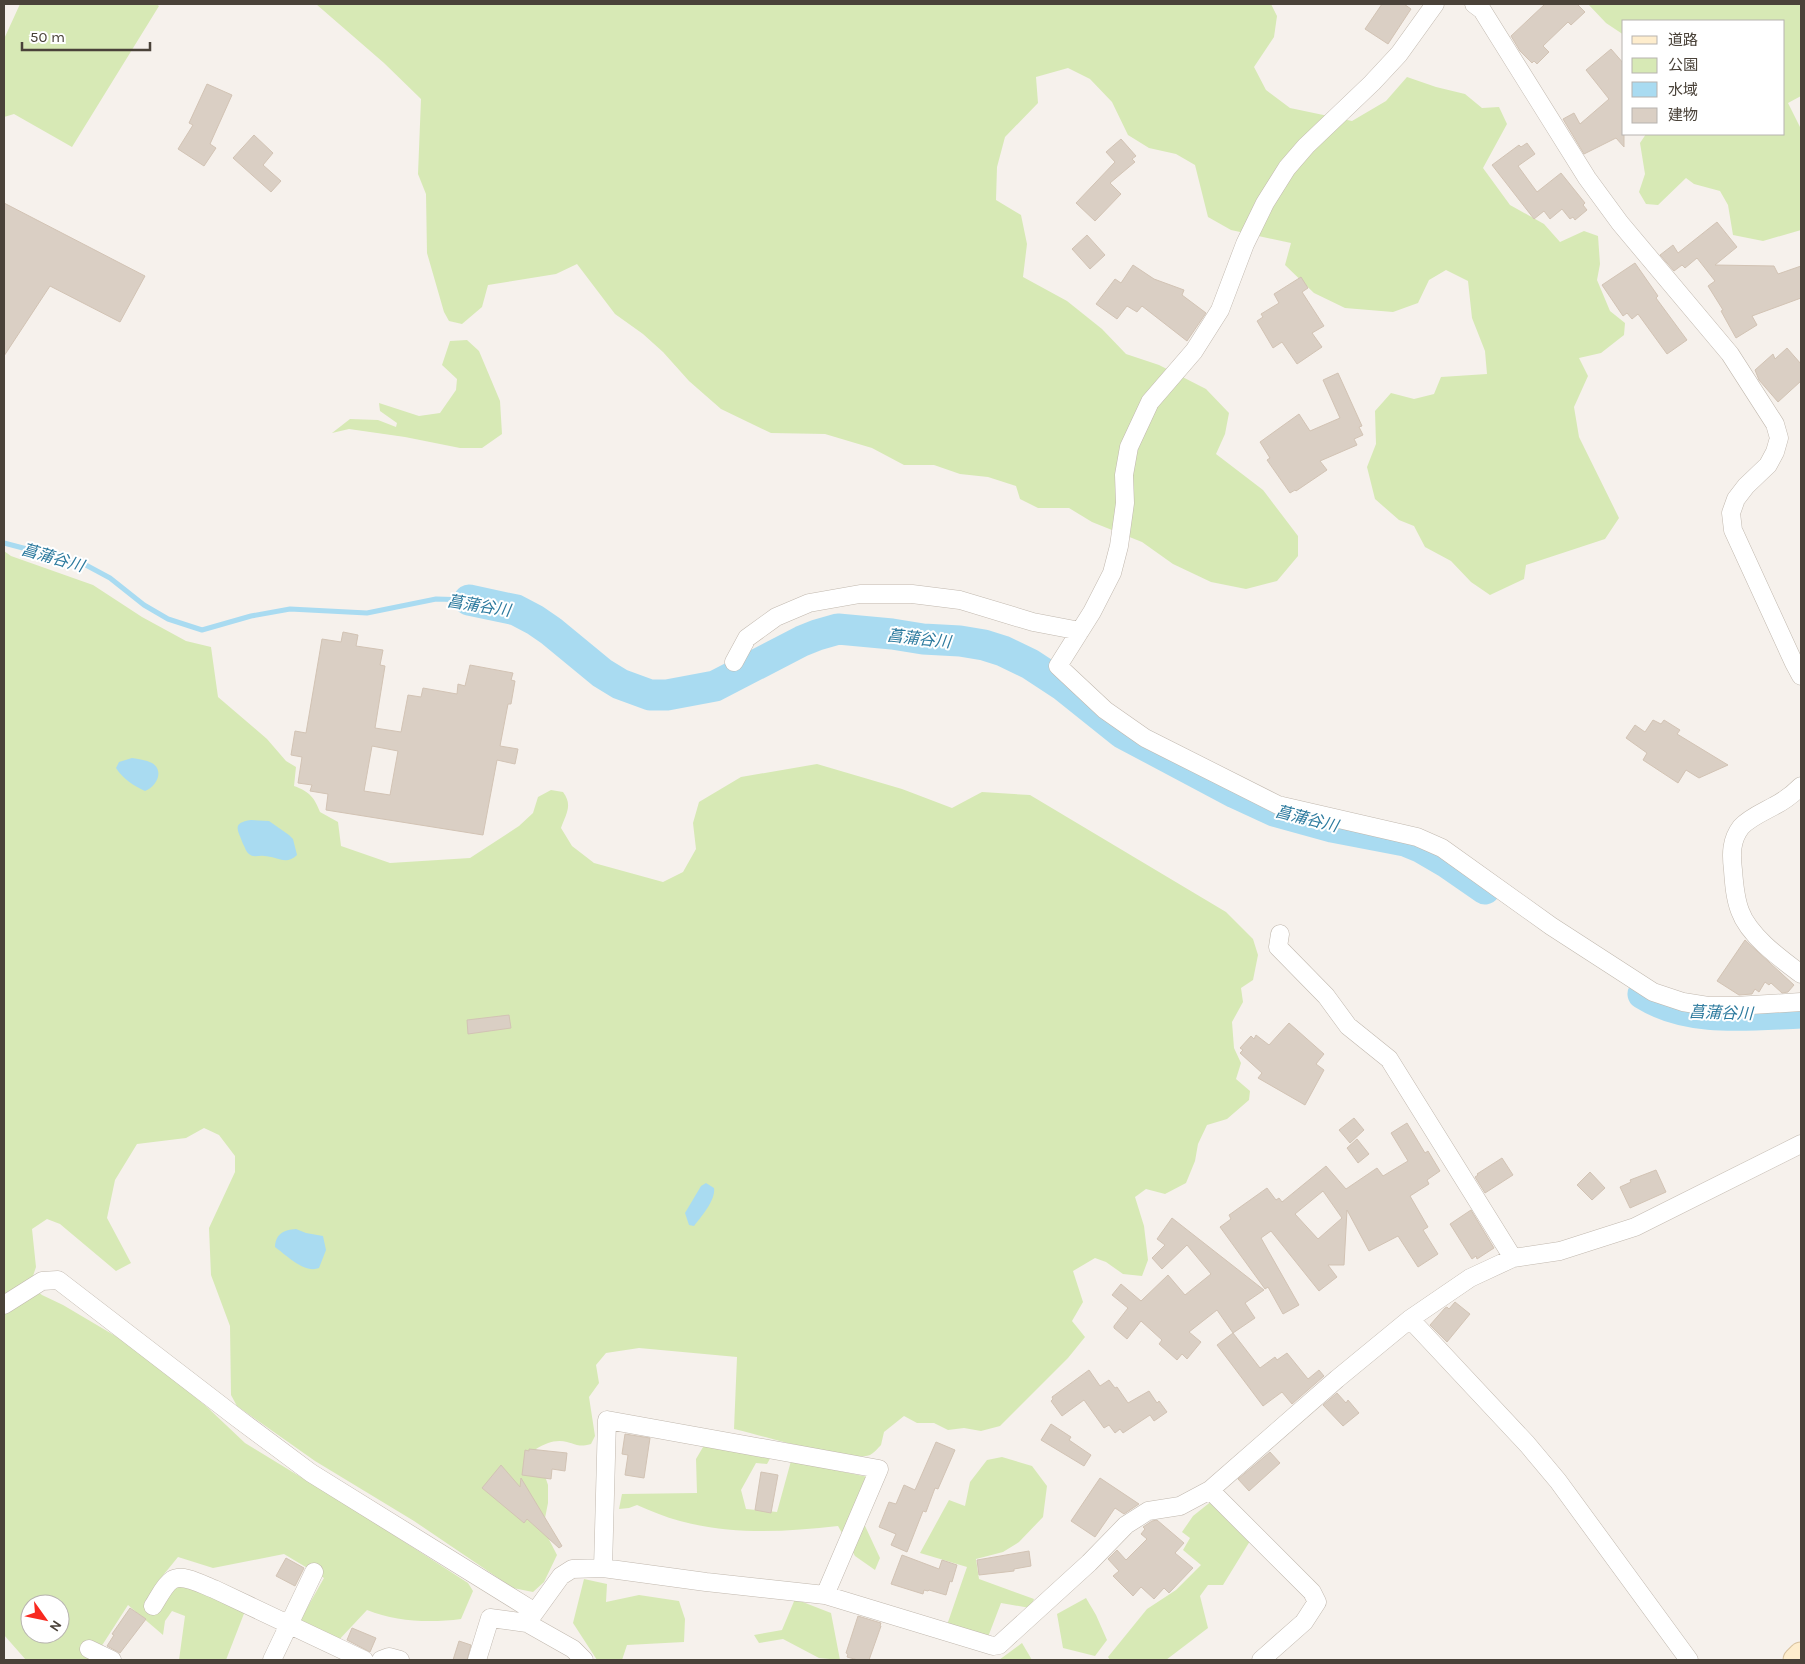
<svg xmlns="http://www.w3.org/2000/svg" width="1805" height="1664" viewBox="0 0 1805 1664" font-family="Karla,'Noto Sans JP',sans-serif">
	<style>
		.green { fill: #d7e9b5; fill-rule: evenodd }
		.water { fill: #a9dbf1 }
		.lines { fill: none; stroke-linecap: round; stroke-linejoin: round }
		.stream { stroke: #a9dbf1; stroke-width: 5 }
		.river { stroke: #a9dbf1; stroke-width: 31 }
		.building { fill: #dacfc4; stroke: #d2c3b4; fill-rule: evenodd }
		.street-casing { stroke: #c1b8ae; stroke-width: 19 }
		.secondary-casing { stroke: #d8c29e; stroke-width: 27 }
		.street { stroke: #fff; stroke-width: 18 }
		.secondary { stroke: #feedcd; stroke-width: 25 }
		.labels { text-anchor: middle; stroke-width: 4; stroke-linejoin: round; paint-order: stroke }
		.water-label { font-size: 16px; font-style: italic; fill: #2c7a9e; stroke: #fff }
	</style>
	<rect width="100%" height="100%" fill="#f6f1ec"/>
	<path class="green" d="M20 4H156L159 6 72 147 14 114 4 117V39Z
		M316 4H1271L1277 16 1274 37 1254 67 1266 90 1290 108 1352 121 1386 101 1407 77 1436 87 1465 94 1482 108 1499 107 1507 124 1483 168 1510 205 1544 224 1560 242 1584 231 1598 236 1600 264 1597 280 1610 311 1625 323 1624 335 1601 353 1579 358 1588 376 1574 407 1579 437 1619 518 1605 539 1526 565 1524 579 1490 595 1471 582 1451 561 1425 547 1414 526 1399 520 1375 499 1367 467 1376 444 1375 411 1391 393 1414 399 1434 394 1441 377 1487 374 1485 351 1472 318 1468 281 1446 270 1429 280 1418 303 1393 312 1345 308 1314 293 1285 265 1291 243 1231 230 1208 217 1195 165 1176 154 1149 148 1128 135 1112 102 1090 79 1068 68 1036 77 1038 103 1005 137 997 167 996 200 1021 215 1027 244 1023 277 1067 301 1102 329 1126 354 1159 365 1206 389 1229 413 1225 434 1216 454 1263 490 1298 536V556L1277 581 1246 589 1211 582 1173 564 1142 542 1092 522 1069 508H1038L1020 499 1016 486 988 477 960 474 934 465H904L872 448 825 434 771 433 721 409 689 381 663 352 643 334 615 314 577 264 556 274 488 285 482 307 462 324 449 321 444 312 427 253 426 194 418 174 421 99 384 63Z
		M1588 4H1801V96L1788 103 1801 129V230L1763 241 1733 235 1728 205 1720 191 1694 184 1686 178 1658 205 1646 204 1639 192 1645 174 1640 143 1646 134H1784V21H1624V35L1606 23Z
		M467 340 479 351 500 401 502 434 482 448H460L405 437 349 429 332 433 350 419 378 420 396 427 397 423 380 411 379 403 419 416 440 413 456 390 457 379 442 365 450 341Z
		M4 551 11 556 93 585 142 617 186 641 211 647 218 697 267 739 286 761 296 767 294 786C310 792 314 797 320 812L338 822 341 846 390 863 470 858 519 826 533 813 538 797 551 790 563 792C573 805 566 814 561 828L572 846 594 863 663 882 683 872 696 849 693 823 699 802 741 777 817 764 902 789 952 808 982 792 1030 795 1226 912 1253 939 1258 955 1253 980 1241 988 1243 1002 1232 1022 1234 1048 1241 1063 1236 1079 1250 1091 1249 1100 1227 1119 1207 1125 1198 1144 1195 1161 1186 1183 1165 1194 1146 1189 1135 1197 1144 1226 1148 1260 1142 1276 1123 1274 1106 1262 1095 1258 1073 1271 1083 1302 1072 1321 1085 1337 1068 1358 1000 1426 981 1431 964 1428 948 1430 934 1423H917L904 1416 884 1432 881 1445C878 1448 874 1453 870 1455 853 1463 756 1434 734 1429L737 1357 639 1348 606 1353 596 1365 599 1383 589 1397 595 1436 591 1444C579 1447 578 1445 567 1442 556 1439 546 1443 536 1449L548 1485V1503L543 1528 557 1555 544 1582 533 1592 513 1588 414 1521 315 1461 237 1406 231 1395 230 1326 211 1275 209 1228 235 1172V1156L219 1135 204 1128 186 1138 137 1144 115 1180 107 1218 131 1263 116 1271 60 1224 47 1219 32 1229 36 1267 30 1285 42 1295 63 1305 134 1347 207 1407 245 1443 358 1512 468 1583 473 1591 461 1619C431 1623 396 1622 367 1610L337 1642 299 1622 324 1578 284 1554 213 1568 178 1557 156 1584 178 1583 245 1611 226 1660H179L185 1616 172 1611 165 1621 163 1635 128 1605 101 1647 100 1660H26L4 1635ZM30 1604H60V1634H30Z
		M706 1442 772 1455 767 1464 756 1463 741 1490 746 1509 777 1512 791 1461 868 1477 858 1511 880 1558 875 1570 855 1556 838 1526C785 1532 732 1535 680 1521 665 1517 651 1511 637 1505L629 1508 619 1509 622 1494 697 1493 696 1459Z
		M1002 1457 1032 1466 1047 1486 1043 1517 1019 1542 1003 1552 976 1559 979 1579 1034 1599 1030 1608 1001 1603 988 1637 947 1625 967 1567 920 1553 949 1500 965 1506 970 1482 987 1460Z
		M1213 1500 1250 1541 1223 1585H1208L1200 1596 1208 1628 1166 1660H1110L1108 1657 1147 1609 1176 1590 1201 1565 1183 1550 1190 1538 1182 1532 1193 1516Z
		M584 1579 607 1584 606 1602 639 1595 679 1601 685 1619 684 1642 627 1645 622 1660H597L573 1623Z
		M1086 1598 1096 1615 1107 1640 1095 1656 1063 1648 1057 1614Z
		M795 1599 831 1613 840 1660 819 1658 783 1639 759 1643 754 1635 782 1630Z
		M1022 1643 1032 1660H999Z"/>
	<path class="water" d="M132 758C138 759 146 760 152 763 165 771 156 787 145 791 134 786 123 779 116 768L119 762Z
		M251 820 269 821 289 835 293 839 297 855C286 866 276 856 264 856 259 855 253 858 249 854 246 852 245 847 243 844 238 830 231 823 251 820Z
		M706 1183 714 1188C716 1200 701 1217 694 1226L689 1225 685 1213 701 1186Z
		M296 1229 306 1233 323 1236 326 1250 319 1268C305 1274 286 1255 275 1247 276 1233 284 1230 296 1229Z"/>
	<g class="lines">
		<path class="stream" d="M4 543 84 564 110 578 144 605 168 619 202 630 251 616 290 609 367 613 436 599 469 600"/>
		<path class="river" d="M469 600 516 610 535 620 551 631 602 673 620 684 650 695H667L715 686 802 641 817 635 838 629 892 634 923 639 960 641 984 645 1003 651 1030 664 1062 685 1122 733 1235 793 1274 811 1332 827 1405 841 1422 848 1446 862 1485 889
			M1643 994C1689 1023 1749 1015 1801 1013"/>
	</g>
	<path class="building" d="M1382 4H1404L1411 9 1388 44 1365 29Z
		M1545 4H1577L1585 12 1571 25 1568 22 1543 46 1549 52 1537 64 1534 61 1532 63 1520 51 1511 36Z
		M1611 49 1624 64V147L1616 138 1584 154 1563 119 1574 113 1580 124 1609 99 1586 70Z
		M207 84 232 95 210 144 216 148 204 166 178 149 193 125 189 123Z
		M254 135 273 153 263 165 281 181 271 192 233 158Z
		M1121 139 1136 156 1132 159 1135 162 1110 183 1121 194 1095 221 1076 203 1115 162 1106 152Z
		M1527 143 1535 154 1518 166 1537 192 1561 173 1585 203 1583 205 1587 210 1575 220 1573 217 1570 219 1562 209 1550 219 1544 211 1534 219 1492 165 1519 145 1521 147Z
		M4 203 145 276 120 322 50 286 4 356Z
		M1717 222 1737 247 1715 265 1774 266 1778 274 1801 266V298L1752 316 1757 325 1736 338 1721 311 1723 310 1708 286 1715 281 1697 258 1685 268 1682 265 1674 271 1660 255 1673 245 1678 253Z
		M1087 235 1105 255 1090 269 1072 249Z
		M1635 263 1658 296 1656 298 1687 340 1667 354 1638 314 1632 319 1627 313 1623 316 1602 285Z
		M1133 265 1154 279 1184 290 1182 295 1206 313 1187 341 1142 306 1137 312 1127 306 1117 319 1096 304 1115 279 1121 283Z
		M1301 277 1308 288 1302 292 1324 326 1312 333 1322 347 1297 364 1282 342 1273 348 1257 321 1263 317 1261 314 1279 303 1274 294Z
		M1787 348 1801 364V381L1778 402 1759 380 1755 370 1773 354 1775 359Z
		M1338 373 1362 426 1359 427 1363 435 1354 439 1357 445 1320 461 1327 470 1296 491 1295 490 1290 493 1267 460 1270 458 1260 442 1299 414 1310 431 1340 418 1323 380Z
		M343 632 358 635 356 646 383 650 380 665 385 666 375 728 401 732 408 695 421 697 423 688 457 694 458 684 465 686 470 665 513 673 511 680 515 681 511 704H508L500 746 518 749 515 764 497 760 483 835 326 810 328 794 310 791 312 785 298 783 302 757 291 755 295 731 306 733 322 639 341 642ZM372 746 398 751 390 795 364 791Z
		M1653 720 1661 724 1664 720 1680 730 1677 734 1728 765 1699 778 1686 770 1678 783 1643 760 1647 753 1626 738 1635 725 1645 732Z
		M1745 940 1794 985 1788 992 1782 993 1771 983 1769 985 1765 982 1759 992 1755 989 1752 994 1739 995 1717 981Z
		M509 1015 511 1028 468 1034 467 1020Z
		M1289 1023 1324 1054 1316 1064 1324 1070 1305 1105 1258 1078 1262 1073 1240 1053 1243 1050 1240 1048 1251 1036 1254 1039 1256 1035 1269 1045Z
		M1354 1118 1364 1130 1350 1143 1339 1130Z
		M1407 1123 1425 1153 1428 1151 1440 1171 1427 1180 1429 1184 1410 1196 1428 1227 1423 1230 1438 1254 1418 1267 1398 1236 1369 1251 1347 1210 1344 1265H1328L1337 1277 1319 1291 1271 1231 1261 1238 1299 1305 1283 1314 1268 1287 1265 1289 1220 1227 1231 1219 1229 1215 1267 1188 1276 1200 1279 1198 1282 1202 1326 1166 1346 1189 1377 1168 1383 1176 1408 1161 1391 1133ZM1323 1191 1342 1218 1318 1239 1295 1214Z
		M1357 1139 1369 1154 1358 1163 1347 1148Z
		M1502 1158 1513 1175 1485 1193 1475 1177 1478 1175 1477 1174Z
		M1656 1170 1666 1192 1630 1208 1620 1187 1631 1182 1630 1180Z
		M1590 1172 1605 1188 1592 1200 1577 1185Z
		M1471 1210 1494 1248 1477 1259 1476 1256 1472 1259 1450 1224Z
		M1172 1218 1264 1290 1245 1303 1255 1318 1233 1333 1260 1368 1275 1357 1277 1360 1287 1353 1308 1379 1319 1370 1324 1376 1292 1404 1282 1392 1263 1406 1217 1345 1233 1333 1217 1310 1189 1332 1201 1342 1187 1359 1182 1354 1177 1360 1159 1344 1162 1340 1141 1321 1127 1339 1114 1328V1326L1128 1308 1112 1295 1121 1284 1141 1301 1168 1275 1185 1295 1211 1274 1187 1245 1162 1269 1152 1258 1165 1245 1157 1239Z
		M1455 1302 1470 1314 1447 1342 1430 1325 1445 1308 1447 1307 1449 1309Z
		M1089 1370 1100 1386 1109 1380 1115 1388 1117 1387 1128 1403 1149 1391 1157 1403 1159 1401 1167 1412 1154 1421 1150 1415 1123 1433 1120 1429 1115 1433 1109 1425 1104 1428 1084 1400 1062 1416 1051 1401 1053 1399 1052 1397Z
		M1337 1393 1346 1403 1348 1400 1359 1413 1343 1426 1323 1405Z
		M1051 1424 1071 1437 1069 1440 1091 1455 1084 1466 1041 1440Z
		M625 1434 650 1438 644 1478 625 1475 628 1455 622 1454Z
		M936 1442 955 1450 938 1489 935 1488 926 1512 923 1511 907 1552 891 1545 896 1534 879 1527 889 1502 896 1504 904 1485 915 1490Z
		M529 1449 567 1453 565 1471 552 1469 551 1479 522 1475 525 1450 529 1451Z
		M1270 1452 1280 1463 1249 1491 1238 1479Z
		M501 1465 520 1487 521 1478 562 1546 559 1548 527 1519 524 1523 482 1488Z
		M761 1472 778 1475 771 1513 755 1510Z
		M1100 1478 1139 1504 1124 1514 1115 1508 1095 1537 1071 1521Z
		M1157 1520 1184 1543 1175 1553 1193 1568 1169 1593 1164 1588 1154 1599 1141 1587 1133 1596 1113 1576 1119 1571 1108 1559 1117 1550 1126 1560 1147 1539 1141 1534 1145 1529 1143 1527 1152 1521Z
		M1029 1551 1031 1566 1014 1569V1571L979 1575 977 1560Z
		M902 1555 939 1569 942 1560 957 1565 952 1582 950 1581 946 1595 929 1590 928 1591 924 1590 923 1594 891 1584Z
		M286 1558 304 1568 295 1586 276 1576Z
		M130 1608 146 1619 120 1653 107 1646 114 1635 112 1634Z
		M858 1616 881 1623 880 1626H881L869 1660H858L847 1657 848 1654 846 1653Z
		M352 1628 376 1638 370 1652 347 1640Z
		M459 1641 471 1645 467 1660H453Z"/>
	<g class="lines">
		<defs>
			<path id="street" d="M1435 4 1399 54 1372 83 1306 146 1287 168 1265 203 1245 244 1220 310 1194 351 1150 402 1129 447 1124 475 1125 503 1119 546 1112 573 1092 612 1058 666 1105 710 1145 738 1278 805 1417 837 1442 848 1551 926 1653 992 1683 1002 1708 1006H1735L1801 1002
				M1474 4 1482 10 1587 178 1620 223 1730 354 1775 424 1779 438 1775 452 1768 465 1746 486 1736 499 1731 513 1733 530 1794 663 1801 676
				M734 662 747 638 776 617 809 603 860 594H912L960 600 1033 622 1080 631
				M1801 786C1793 794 1784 801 1774 806 1763 812 1749 818 1741 827 1731 840 1731 854 1733 870 1734 884 1735 898 1740 911 1749 936 1781 959 1801 974
				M1280 934 1278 947 1326 996 1348 1026 1389 1059 1513 1258
				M4 1305 42 1281 58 1280 236 1417 311 1473 535 1612
				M1410 1319 1527 1444 1558 1481 1689 1660
				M1210 1490 1312 1592 1317 1602 1304 1622 1261 1660
				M603 1568 607 1420 879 1469 825 1595
				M153 1606C158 1599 164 1585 172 1580 183 1573 203 1585 214 1589L364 1660
				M527 1623 561 1576 572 1569 603 1568 706 1582 825 1595 993 1646 999 1645 1089 1563 1126 1525 1148 1511 1180 1506 1210 1490 1337 1379 1410 1319 1470 1278 1513 1258 1560 1251 1635 1227 1801 1144
				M89 1649 112 1660
				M272 1660 314 1572
				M381 1660 389 1657 400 1660
				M477 1660 490 1618 527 1623 573 1649 584 1660"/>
			<path id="secondary" d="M1796 1660 1801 1655"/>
		</defs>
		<use href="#street" class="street-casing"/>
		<use href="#secondary" class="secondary-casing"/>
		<use href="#street" class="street"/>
		<use href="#secondary" class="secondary"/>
	</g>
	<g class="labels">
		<g class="water-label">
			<text transform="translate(53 557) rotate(16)" y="6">菖蒲谷川</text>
			<text transform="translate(479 605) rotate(9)" y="6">菖蒲谷川</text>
			<text transform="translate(919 638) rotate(6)" y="6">菖蒲谷川</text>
			<text transform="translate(1307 818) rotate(14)" y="6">菖蒲谷川</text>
			<text transform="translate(1721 1012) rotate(2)" y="6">菖蒲谷川</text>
		</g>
	</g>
	<rect width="1805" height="1664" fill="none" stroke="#4a4239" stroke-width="10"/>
	<rect x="1622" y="20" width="162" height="115" fill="#ffffff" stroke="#b7b3b0"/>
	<rect x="1632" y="36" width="25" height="8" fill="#feedcd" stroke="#b7b3b0"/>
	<text x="1668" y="45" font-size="15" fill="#4a4239">道路</text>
	<rect x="1632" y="58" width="25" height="15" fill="#d7e9b5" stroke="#b7b3b0"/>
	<text x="1668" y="70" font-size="15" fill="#4a4239">公園</text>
	<rect x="1632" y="82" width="25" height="15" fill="#a9dbf1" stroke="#b7b3b0"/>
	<text x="1668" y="95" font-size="15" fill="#4a4239">水域</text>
	<rect x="1632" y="108" width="25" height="15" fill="#dacfc4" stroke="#b7b3b0"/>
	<text x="1668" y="120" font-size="15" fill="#4a4239">建物</text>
	<g transform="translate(45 1619) rotate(123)"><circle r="24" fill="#ffffff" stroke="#b7b3b0"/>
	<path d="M0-4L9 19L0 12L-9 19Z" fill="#f82920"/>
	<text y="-8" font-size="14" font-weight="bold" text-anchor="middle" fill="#4a4239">N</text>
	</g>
	<path d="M22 42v8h128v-8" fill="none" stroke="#4a4239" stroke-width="2.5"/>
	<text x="30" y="42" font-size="15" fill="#4a4239" stroke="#ffffff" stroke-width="4" paint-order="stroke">50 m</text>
</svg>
